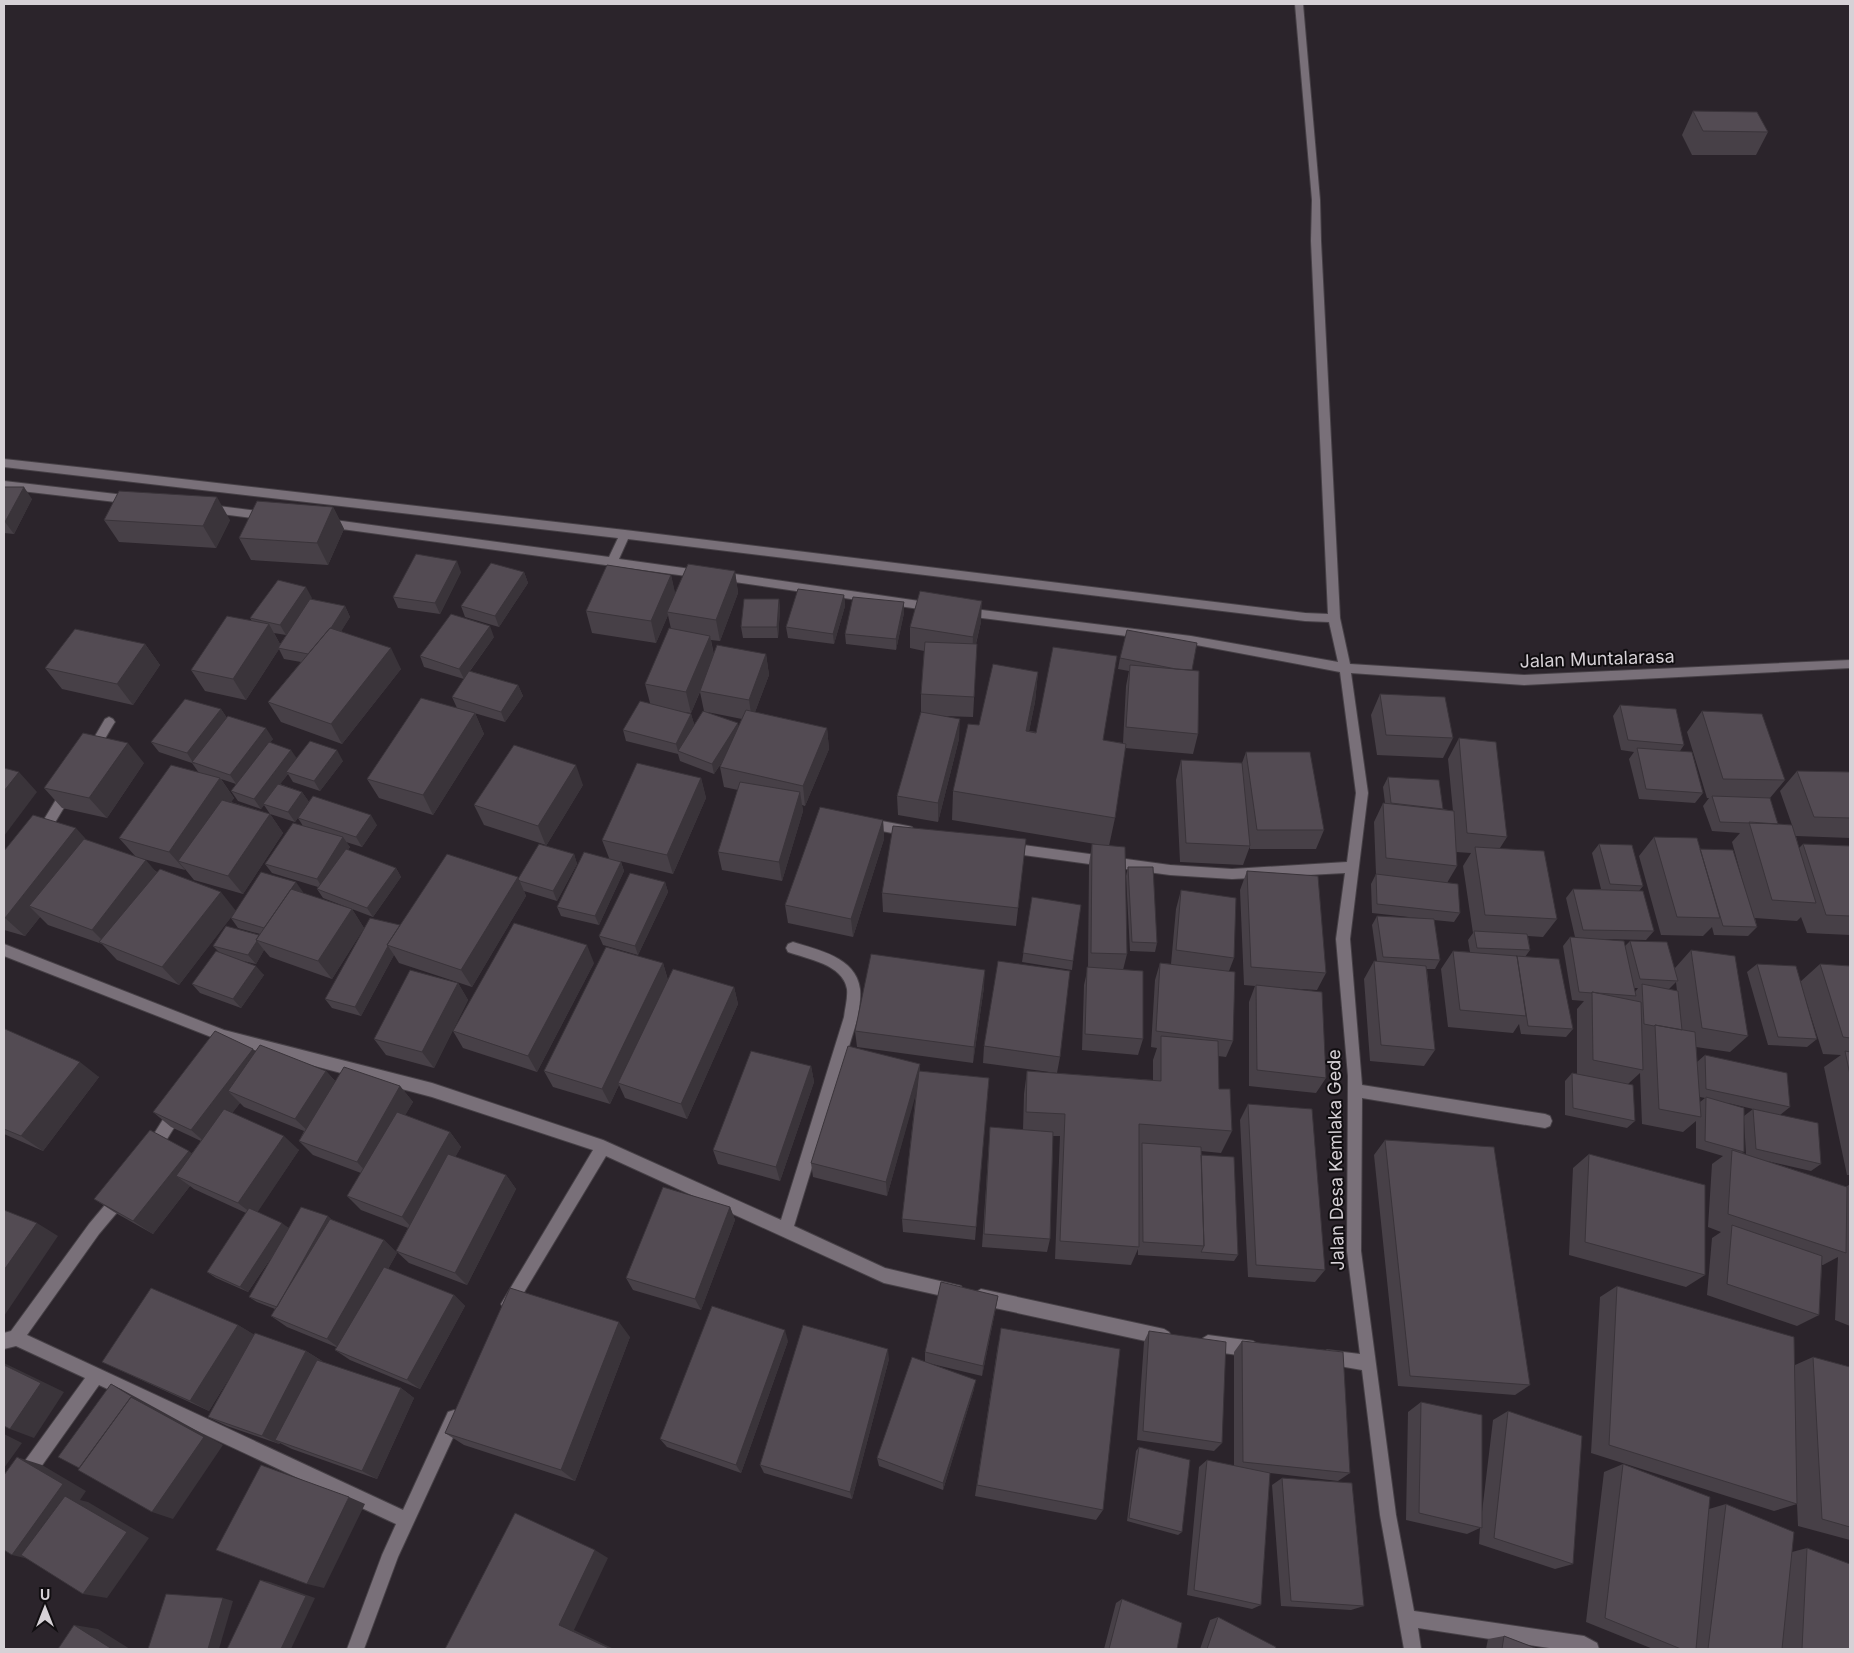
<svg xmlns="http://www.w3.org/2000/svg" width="1854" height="1653" viewBox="0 0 1854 1653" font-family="Inter,sans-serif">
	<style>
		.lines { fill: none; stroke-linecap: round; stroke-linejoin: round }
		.street-casing { stroke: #464046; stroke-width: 2 }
		.street { fill: #797079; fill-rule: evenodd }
		.wall { fill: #474047; fill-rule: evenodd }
		.shaded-wall { fill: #3a343a }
		.building { fill: #534b53; stroke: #3a343a }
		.labels { text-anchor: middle; stroke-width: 4; stroke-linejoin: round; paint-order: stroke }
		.street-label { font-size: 18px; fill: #d6d1d6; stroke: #110e11 }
	</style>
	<rect width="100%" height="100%" fill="#2b242b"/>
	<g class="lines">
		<defs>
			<path id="street" d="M1295 4H1303L1320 200 1321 241 1340 618 1350 664 1524 675 1850 660V668L1524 685 1351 673 1368 793 1350 939 1362 1085 1545 1114 1550 1116 1552 1121 1550 1126 1545 1128 1362 1098 1361 1251 1396 1515 1414 1611 1584 1636 1597 1643 1599 1649H1556L1418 1628 1421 1649H1404L1380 1515 1362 1370 1322 1363 1319 1358 1322 1353 1327 1350 1360 1354 1347 1251 1348 1076 1336 939 1345 873 1232 879 1170 875 1009 853 1005 852 1003 848 1005 844 1009 843 1170 865 1232 869 1347 862 1356 793 1340 672 1191 644 966 616 962 615 960 612 962 609 966 608 1191 636 1338 662 1329 622 1305 621 628 539 619 559 705 571 707 574 701 578 327 527 322 523 327 519 609 557 618 538 4 467V459L86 468 625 530 1305 613 1328 614 1311 241 1312 200Z
				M4 481 133 496 138 500 133 504 4 489Z
				M210 505 267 512 272 516 267 520 206 512 205 509 206 506Z
				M721 572 933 603 939 607 933 611 721 580 715 576Z
				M109 717 113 719 115 722 113 725 96 754H88L86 751 88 748 105 719Z
				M67 787 71 788 73 792 71 796 45 839 41 840 37 839 35 835 37 831 63 788Z
				M866 818 908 826 912 827 914 831 912 835 908 836 866 828 862 827 860 823 862 819Z
				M793 942C818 950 856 957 860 989 861 998 859 1008 858 1017L794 1226 885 1268 961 1286 964 1291 961 1296 956 1299 884 1283 606 1156 514 1309 509 1312 504 1309 501 1304 504 1299 593 1150 432 1097 224 1042 4 956V944L224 1030 432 1083 603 1140 781 1220 844 1017C845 1008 848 998 847 989 843 964 807 959 788 952L786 948 788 944Z
				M177 1103 182 1105 184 1110 182 1115 157 1155 152 1157 147 1155 145 1150 147 1145 172 1105Z
				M120 1191 125 1193 127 1198 125 1203 99 1234 27 1335 403 1510 448 1412 454 1410 460 1412 462 1418 398 1557 364 1649H347L382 1555 396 1524 99 1385 31 1481 25 1483 19 1481 17 1475 19 1469 85 1378 16 1346 4 1349V1333L11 1331 89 1224 115 1193Z
				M981 1289 1164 1329 1169 1332 1172 1337 1169 1342 1164 1345 981 1305 976 1302 973 1297 976 1292Z
				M1208 1335 1253 1341 1258 1344 1261 1349 1258 1354 1253 1357 1208 1351 1203 1348 1200 1343 1203 1338Z"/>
		</defs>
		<use href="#street" class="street-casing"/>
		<use href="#street" class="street"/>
	</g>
	<path class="wall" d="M1693 111 1768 132 1756 155H1692L1682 135Z
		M4 487 32 499 14 534 4 533Z
		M333 507 344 529 328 565 251 560 239 538Z
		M104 520H230L216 548 119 542Z
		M735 571 738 593 720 641 711 640 714 655 766 654 769 675 755 712 827 728 829 749 805 806 802 805 803 811 782 881 722 870 718 852 738 790 724 787 720 767 724 759 714 774 680 761 678 754 626 741 623 730 650 703 645 684 671 629 668 615 656 643 592 633 586 611 671 575 675 594ZM700 692 704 711 689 732 694 724 691 714 683 712 691 713ZM707 712 742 719 739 726Z
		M461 572 440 614 398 608 393 597Z
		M524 572 528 583 499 627 465 617 461 606Z
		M844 595 845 606 834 644 788 638 786 627Z
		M312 598 311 599 345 606 350 617 341 631 401 669 342 744 281 722 268 702 301 662 284 659 279 649 246 700 205 691 191 670 252 621 250 618ZM296 621 280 644 274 633 286 635Z
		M779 599 780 610 778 638H743L741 627Z
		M904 602V613L896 650 846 644 845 634Z
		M981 622 976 644H977L973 717 943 716 959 739 938 822 898 815 897 796 921 712V694L924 651 910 648V627Z
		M494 637 470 671 518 685 523 696 505 722 457 708 452 697 464 679 424 667 420 656Z
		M145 644 160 665 133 705 62 689 45 668Z
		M1120 658 1192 670 1198 734 1193 754 1125 748 1115 818 1109 846 1127 954 1123 970 1143 1039 1138 1055 1082 1050 1084 985 1088 967 1089 864 1092 844 1101 845 952 820 953 791 979 725 1038 672 1035 702 1029 731 1123 743 1126 686 1129 671 1118 669Z
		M1380 694 1453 738 1443 758 1377 755 1371 715Z
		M1620 705 1684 745 1680 751 1703 793 1695 803 1639 799 1629 759 1634 752 1621 750 1613 716Z
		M221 709 227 718 273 739 270 742 297 758 343 761 320 791 293 782 288 774 280 784 302 792 309 802 295 822 270 814 264 805 261 809 238 801 231 791 236 784 221 779 234 798 231 802 270 814 283 833 243 894 194 880 185 869V870L136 857 157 872 236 911 303 892 302 893 352 909 364 928 332 979 270 957 264 950 256 964 239 960 264 975 241 1008 200 993 192 984 219 952 213 946 259 935 260 934 238 928 231 918 234 913 179 985 117 960 102 944 48 925 40 917 25 936 4 930V851L87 840 136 857 119 838 199 773 192 763 159 752 151 742Z
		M1702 711 1785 780 1770 798 1778 824 1792 825 1780 791 1797 771 1850 772V838L1796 836 1799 848 1803 844 1850 846V935L1807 933 1801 917 1797 921 1755 918 1757 927 1748 936 1714 935 1712 927 1703 936 1661 935 1639 856 1654 837 1700 849 1746 893 1732 842 1740 833 1712 831 1703 806 1709 798H1707L1687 732Z
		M475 713 484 734 433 815 379 798 367 779Z
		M1459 738 1507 837 1500 848 1557 919 1543 937 1528 936 1530 950 1525 957 1573 1029 1566 1037 1521 1034 1519 1024 1513 1033 1448 1027 1441 969 1453 951 1470 952 1468 940 1473 933 1463 866 1471 853 1456 852 1457 866 1447 883 1460 913 1454 922 1434 920 1440 960 1435 969H1427L1435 1050 1424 1066 1370 1061 1364 979 1374 961H1377L1372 925 1377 916 1418 918 1372 913 1371 884 1376 874 1374 822 1383 803H1385L1383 787 1388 777 1443 809 1453 811 1448 759Z
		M1246 752 1324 830 1316 849H1250L1249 842 1250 846 1243 865 1180 862 1176 780 1181 760 1242 763Z
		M144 763 107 818 62 808 44 788Z
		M701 778 706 798 673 874 620 861 621 862 624 871 599 925 561 916 557 907 609 858 602 840Z
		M583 785 546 846 574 854 577 864 557 901 524 891 526 896 472 987 399 963 394 955 361 1016 332 1008 325 999 400 925 518 877V879L546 845 484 825 474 805Z
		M298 818 377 825 362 847 346 842 350 847 348 850 396 868 401 877 373 917 323 898 317 889 318 887 272 873 265 864 303 826Z
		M883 820 884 839 853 937 788 923 785 905Z
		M1026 839 1016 926 883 912 882 893Z
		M1599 844 1643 886 1639 891 1654 931 1646 940 1602 939 1625 946 1630 941 1675 968 1691 950 1748 1036 1730 1052 1696 1047 1697 1062 1705 1055 1790 1107 1780 1115 1821 1164 1811 1171 1767 1161 1846 1187 1850 1184V1326L1835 1320 1838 1257 1823 1265H1822L1819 1315 1797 1326 1707 1295 1712 1238 1721 1232 1708 1227 1712 1164 1723 1156 1696 1148V1121L1683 1132 1642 1124 1640 1073 1628 1084 1635 1121 1627 1128 1565 1115V1081L1572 1073 1577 1074V1009L1584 1001 1572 1000 1563 946 1570 937H1575L1566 898 1573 889H1601L1592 853ZM1676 982 1677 991 1669 989ZM1634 988H1638L1635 992ZM1700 1097 1705 1098 1700 1102ZM1728 1103 1753 1109 1744 1116ZM1744 1121 1746 1154 1742 1153 1744 1152Z
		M1128 867 1157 943 1155 952 1130 951 1126 876Z
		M1247 871 1326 973 1317 990 1284 988 1326 1078 1316 1093 1249 1086V1002L1255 986 1244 985 1240 890Z
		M665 882 668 892 638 955 603 945 599 936Z
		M1181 890 1234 958 1229 971 1233 1041 1226 1057 1218 1056 1219 1089 1232 1131 1221 1153 1201 1151V1155L1238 1255 1234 1261 1138 1255V1249L1131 1265 1055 1259 1060 1136H1053L1050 1239 1047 1252 982 1247 990 1127 1023 1130 1024 1094 1027 1071 1153 1080V1060L1157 1048 1151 1047 1155 980 1160 963 1171 964 1176 909Z
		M1032 897 1073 961 1072 970 1022 962Z
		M594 963 537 1072 463 1048 453 1031Z
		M663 963 668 980 734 987 738 1004 687 1119 625 1098 619 1085 610 1104 553 1087 544 1071Z
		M1757 964 1817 1039 1807 1047 1768 1045 1747 972Z
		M1820 964 1850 966V1175H1847L1824 1067 1841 1055 1823 1054 1800 982Z
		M458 983 468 1000 434 1068 386 1055 374 1039Z
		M984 987 973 1063 857 1047 855 1031Z
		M4 1031 99 1077 43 1151 4 1134Z
		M984 1046 1060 1057 1057 1073 983 1063Z
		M255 1052 326 1071 336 1082 400 1086 413 1102 405 1115 450 1132 461 1147 455 1157 506 1175 516 1189 467 1285 409 1263 396 1251 408 1228 361 1210 347 1196 361 1173 313 1155 299 1141 304 1131 244 1107 240 1103 232 1113 299 1150 257 1212 289 1228 333 1220 384 1240 397 1253 388 1269 454 1295 465 1306 420 1389 350 1360 335 1350 336 1347 287 1327 271 1316 275 1309 257 1302 249 1297 273 1255 248 1292 216 1278 207 1272 246 1213 194 1189 190 1186 153 1234 114 1212 94 1199 192 1153 201 1141 171 1127 153 1112Z
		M920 1064V1071L989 1078 975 1240 903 1232 902 1219 916 1092 887 1196 813 1177 811 1163Z
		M811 1066 814 1082 780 1181 718 1164 713 1150Z
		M1248 1104 1325 1270 1315 1282 1248 1277 1240 1120Z
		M1385 1140 1530 1385 1515 1395 1398 1386 1374 1155Z
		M1589 1154 1705 1275 1686 1287 1569 1255 1573 1168Z
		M730 1207 735 1220 701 1310 633 1290 626 1278Z
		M1617 1286 1795 1365 1813 1357 1850 1367V1540L1798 1526 1797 1504 1774 1511 1591 1453 1600 1297Z
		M996 1307 982 1376 928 1363 974 1389 943 1490 879 1466 877 1458 925 1362V1352Z
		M238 1325 254 1335 306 1351 322 1361V1362L401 1388 414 1398 377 1479 292 1449 280 1443 279 1444 227 1426 208 1417 234 1370 209 1411 102 1362Z
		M1149 1331 1222 1443 1214 1451 1137 1440 1144 1342Z
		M630 1337 575 1481 464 1445 445 1433Z
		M788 1341 741 1473 667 1447 660 1439Z
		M1242 1341 1350 1473 1338 1481 1270 1473 1261 1605 1252 1609 1187 1595 1199 1467 1207 1460 1234 1466V1352Z
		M998 1344 1103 1510 1096 1520 975 1496Z
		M889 1359 852 1499 764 1473 760 1465Z
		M1421 1402 1482 1512 1493 1420 1508 1411 1573 1564 1555 1569 1479 1544 1480 1528 1467 1534 1406 1520 1408 1412Z
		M1139 1447 1182 1532 1178 1535 1127 1521 1136 1451Z
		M1623 1464 1709 1509 1726 1504 1792 1552 1807 1548 1850 1649H1653L1586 1622 1604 1472Z
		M1282 1478 1364 1606 1351 1610 1281 1606 1272 1485Z
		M1122 1599 1177 1649H1104L1116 1603Z
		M1218 1617 1275 1649H1200L1210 1620Z
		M1504 1636 1538 1649H1486L1488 1639Z"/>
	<path class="shaded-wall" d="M24 487 32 499 14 534 5 522Z
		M217 497 230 520 216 548 203 526Z
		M333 507 344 529 328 565 317 543Z
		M457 561 461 572 440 614 435 603Z
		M735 571 738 593 720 641 716 620Z
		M524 572 528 583 499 627 495 616Z
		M671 575 676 597 667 612 668 615 656 643 651 621Z
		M306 587 312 598 286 635 280 625Z
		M844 595 845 606 834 644 833 634Z
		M779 599 780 610 778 638 777 627Z
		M982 601 981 622 972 659 973 637Z
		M904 602V613L896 650V639Z
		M345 606 350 617 320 666 314 655Z
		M269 624 281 646 278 648 279 649 246 700 233 679Z
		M490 626 494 637 464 679 459 669Z
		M710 636 714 657 691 713 686 692Z
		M145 644 160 665 133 705 117 684Z
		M391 648 401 669 342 744 331 724Z
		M766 654 769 675 752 720 749 700Z
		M1038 672 1035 702 1023 761 1026 731Z
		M518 685 523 696 505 722 501 712Z
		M221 709 228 720 194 764 187 753Z
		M475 713 484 734 433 815 423 795Z
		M691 714 694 724 680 752 678 751 676 744Z
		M960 719 959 739 938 822V803Z
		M738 723 740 733 714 774 712 764Z
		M266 728 273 739 237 785 230 775Z
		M827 728 829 749 805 806 803 786Z
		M128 743 144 763 107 818 89 798Z
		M291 750 298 760 286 772 288 774 264 805 263 804 264 805 261 809 254 799Z
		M337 750 343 761 320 791 314 781Z
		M576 765 583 785 546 846 538 826Z
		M19 772 37 792 4 836V791Z
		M220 778 234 798 189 864 178 861 185 869V870L169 852Z
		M701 778 706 798 673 874 667 855Z
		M302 792 309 802 295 822 288 812Z
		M800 792 803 811 782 881 779 862Z
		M270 814 283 833 243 894 228 876Z
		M371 815 377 825 362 847 356 837Z
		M883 820 884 839 853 937 851 919Z
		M76 828 93 847 29 906 40 917 25 936 5 918Z
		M343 837 350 847 323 889 317 879Z
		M574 854 577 864 557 901 553 891Z
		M146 860 162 879 108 946 92 930Z
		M621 862 624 871 599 925 595 916Z
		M396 868 401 877 373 917 367 908Z
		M518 877 526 896 472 987 461 970Z
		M296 882 303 892 274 938 267 929Z
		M665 882 668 892 638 955 635 946Z
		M221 892 236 911 179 985 162 967Z
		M352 909 364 928 332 979 318 961Z
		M257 941 264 950 256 964 248 955Z
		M587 945 594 963 537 1072 528 1056Z
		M388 946 394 955 361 1016 355 1007Z
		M663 963 668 981 618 1083 619 1085 610 1104 602 1089Z
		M256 966 264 975 241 1008 233 999Z
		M985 970 984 987 973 1063 974 1047Z
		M458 983 468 1000 434 1068 422 1052Z
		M734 987 738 1004 687 1119 681 1104Z
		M253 1049 268 1065 228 1091 240 1103 208 1145 191 1130Z
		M80 1062 99 1077 43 1151 21 1136Z
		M920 1064V1080L887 1196 886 1182Z
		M811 1066 814 1082 780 1181 776 1167Z
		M326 1071 340 1087 310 1133 295 1119Z
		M400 1086 413 1102 370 1176 357 1162Z
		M450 1132 461 1147 414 1230 402 1217Z
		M284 1136 299 1150 255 1216 238 1203Z
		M189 1151 206 1165 176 1176 190 1186 153 1234 133 1221Z
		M506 1175 516 1189 467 1285 455 1273Z
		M730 1207 735 1220 701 1310 695 1299Z
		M328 1216 336 1223 277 1307Z
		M37 1223 58 1236 4 1316V1270Z
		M282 1223 290 1229 248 1292 240 1287Z
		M384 1240 397 1253 342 1350 327 1339Z
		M454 1295 465 1306 420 1389 407 1380Z
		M998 1296 996 1307 982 1376 983 1366Z
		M619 1322 630 1337 575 1481 561 1470Z
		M238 1325 255 1335 209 1411 190 1401Z
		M785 1330 788 1341 741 1473 736 1465Z
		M888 1349 889 1359 852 1499 850 1492Z
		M306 1351 322 1361 280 1442 275 1440 280 1443 279 1444 262 1436Z
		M4 1363 64 1392 34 1438 10 1429Z
		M976 1380 974 1389 943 1490V1483Z
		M111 1384 121 1389 223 1445 173 1519 152 1512 131 1397Z
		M401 1388 414 1398 377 1479 362 1471Z
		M4 1434 22 1443 4 1468Z
		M17 1457 42 1465 86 1491 80 1500 88 1502 149 1538 107 1598 83 1594 37 1561 12 1555Z
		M349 1497 365 1504 324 1588 307 1584Z
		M595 1550 608 1558 574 1630 614 1649H611L559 1625Z
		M260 1580 270 1582 315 1598 291 1649H281Z
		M223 1598 233 1601 219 1649H208Z
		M74 1625 98 1629 130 1649H112Z"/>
	<path class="building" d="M1693 111 1757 112 1768 132 1703 131Z
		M4 487H24L5 522H4Z
		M119 491 217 497 203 526 104 520Z
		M257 501 333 507 317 543 239 538Z
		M416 554 457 561 435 603 393 597Z
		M491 563 524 572 495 616 461 606Z
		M688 564 735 571 716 620 667 612Z
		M607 565 671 575 651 621 586 611Z
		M278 580 306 587 280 625 250 618Z
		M798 589 844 595 833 634 786 627Z
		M920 591 982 601 973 637 910 627Z
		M853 597 904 602 896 639 845 634Z
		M310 599 345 606 331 628H330L308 654 278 648Z
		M744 599H779L777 627H741Z
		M451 614 490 626 459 669 420 656Z
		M227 616 269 624 233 679 191 670Z
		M330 628 391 648 331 724 268 702Z
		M669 628 710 636 686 692 645 684Z
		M75 629 145 644 117 684 45 668Z
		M1127 630 1197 643 1192 670 1176 669 1120 658Z
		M925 642 977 644 974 697 921 694Z
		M717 645 766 654 749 700 700 691Z
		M1053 647 1117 656 1103 740 1126 744 1115 818 953 791 968 724 979 725 993 664 1038 672 1026 731 1036 733Z
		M1130 665 1199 671 1198 734 1126 727Z
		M469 671 518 685 501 712 452 697Z
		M1380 694 1445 697 1453 738 1386 735Z
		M421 698 475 713 423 795 367 779Z
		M185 699 221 709 187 753 151 742Z
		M640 701 691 714 676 744 623 730Z
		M1620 705 1676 709 1684 745 1628 740Z
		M746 710 827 728 803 786 720 767Z
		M703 711 738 723 712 764 678 751Z
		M1702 711 1762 714 1785 780 1723 779Z
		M921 712 960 719 938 803 897 796Z
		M228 716 266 728 230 775 192 762Z
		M83 733 128 743 89 798 44 788Z
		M1459 738 1496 742 1507 837 1467 833Z
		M310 741 337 750 314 781 286 772Z
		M269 742 291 750 254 799 231 791Z
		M514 745 576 765 538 826 474 805Z
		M1637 748 1692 752 1703 793 1646 789Z
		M1246 752H1310L1324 830H1257Z
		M1181 760 1242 763 1250 846 1186 843Z
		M637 763 701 778 667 855 602 840Z
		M171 765 220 778 169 852 119 838Z
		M4 768 19 772 4 791Z
		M1797 771 1850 772V818L1814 817Z
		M1388 777 1439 780 1443 809 1391 803Z
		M740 782 800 792 779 862 718 852Z
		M278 784 302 792 288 812 263 804Z
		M313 796 371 815 356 837 298 818Z
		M1712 796 1770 798 1778 824 1720 822Z
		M222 800 270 814 228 876 178 861Z
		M1383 803 1454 811 1457 866 1386 858Z
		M820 807 883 820 851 919 785 905Z
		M33 815 76 828 5 918H4V851Z
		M1749 822 1792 825 1816 903 1772 900Z
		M293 823 343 837 317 879 265 864Z
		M893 826 1026 839 1018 908 882 893Z
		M1654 837 1697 838 1720 918 1677 917Z
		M84 839 146 860 92 930 29 906Z
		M539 844 574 854 553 891 520 881 518 879Z
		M1092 844 1125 847 1127 954 1091 953Z
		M1599 844 1632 845 1643 886 1610 884Z
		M1803 844 1850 846V916L1826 915Z
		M1475 847 1544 851 1557 919 1485 915Z
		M346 849 396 868 367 908 317 889Z
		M1700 849 1733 850 1757 927 1723 926Z
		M584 852 621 862 595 916 557 907Z
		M447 854 518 877 461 970 387 945Z
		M1128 867H1153L1157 943 1132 942Z
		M160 869 221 892 162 967 99 942Z
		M1247 871 1318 876 1326 973 1251 967Z
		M261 872 296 882 264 928 231 918Z
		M630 873 665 882 635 946 599 936Z
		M1376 874 1458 884 1460 913 1377 904Z
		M291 889 352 909 318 961 256 940Z
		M1573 889 1643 891 1654 931 1583 930Z
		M1181 890 1236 898 1234 958 1176 950Z
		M1032 897 1081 905 1073 961 1023 953Z
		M1377 916 1434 919 1440 960 1383 957Z
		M370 918 400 925 387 945 388 946 355 1007 325 999Z
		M514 923 587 945 528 1056 453 1031Z
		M226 926 259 935 256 940 257 941 248 955 213 946Z
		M1474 931 1527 934 1530 950 1477 948Z
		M1570 937 1624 941 1636 996 1598 993 1592 992V993L1579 992Z
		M1630 941 1667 942 1678 981 1640 979Z
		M606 947 663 963 602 1089 544 1071Z
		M1691 950 1735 956 1748 1036 1702 1028Z
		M216 951 256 966 233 999 192 984Z
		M1453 951 1517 956 1526 1016 1460 1010Z
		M871 954 985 970 974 1047 855 1031Z
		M1516 956 1559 959 1573 1029 1528 1026 1517 956Z
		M998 961 1070 971 1060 1057 984 1046Z
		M1374 961 1426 966 1435 1050 1381 1045Z
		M1160 963 1235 972 1233 1041 1156 1031Z
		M1757 964 1796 966 1817 1039 1778 1037Z
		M1820 964 1850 966V1038L1843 1037Z
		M1087 967 1143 971V1039L1085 1034Z
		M673 969 734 987 681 1104 618 1083Z
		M410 970 458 983 422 1052 374 1039Z
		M1642 984 1678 991 1682 1030 1655 1025 1654 1026 1644 1024Z
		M1256 985 1322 992 1326 1078 1257 1070Z
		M1592 992 1641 1002 1643 1070 1593 1060Z
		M1655 1025 1695 1032 1701 1117 1659 1109Z
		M5 1029 80 1062 21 1136 4 1129V1031Z
		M215 1031 253 1049 191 1130 153 1112Z
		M1161 1036 1218 1041 1219 1089H1230L1232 1131 1139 1124V1247L1060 1241 1065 1114 1026 1112 1027 1071 1161 1081Z
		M260 1045 326 1071 295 1119 228 1091Z
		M848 1046 920 1064 886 1182 811 1163Z
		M751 1051 811 1066 776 1167 713 1150Z
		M1845 1051 1850 1052V1075Z
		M1705 1055 1787 1073 1790 1107 1706 1089Z
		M344 1067 400 1086 357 1162 299 1141Z
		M919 1071 989 1078 976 1227 902 1219Z
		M1572 1073 1633 1085 1635 1121 1573 1108Z
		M1706 1097 1744 1108V1152L1705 1141Z
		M1248 1104 1312 1109 1325 1270 1256 1265Z
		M224 1109 284 1136 238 1203 176 1176Z
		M1753 1109 1818 1123 1821 1164 1756 1149Z
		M397 1112 450 1132 402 1217 347 1196Z
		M990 1127 1053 1132 1050 1239 984 1234Z
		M150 1130 189 1151 133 1221 94 1199Z
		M1385 1140 1494 1147 1530 1385 1410 1376Z
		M1142 1143 1201 1147 1204 1246 1143 1242Z
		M1732 1150 1847 1187 1846 1253 1728 1214Z
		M448 1154 506 1175 455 1273 396 1251Z
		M1589 1154 1705 1185V1275L1585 1242Z
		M1201 1155 1234 1157 1238 1255 1201 1252 1204 1246Z
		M663 1187 730 1207 695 1299 626 1278Z
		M301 1207 328 1216 277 1307 249 1297Z
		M249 1208 282 1223 240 1287 207 1272Z
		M4 1210 37 1223 4 1270Z
		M330 1219 384 1240 327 1339 271 1316Z
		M1732 1225 1822 1256 1819 1315 1727 1284Z
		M384 1267 454 1295 407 1380 335 1350Z
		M941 1282 998 1296 983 1366 925 1352Z
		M1617 1286 1794 1337 1797 1504 1609 1445Z
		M151 1288 238 1325 190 1401 102 1362Z
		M510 1288 619 1322 561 1470 445 1433Z
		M712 1306 785 1330 736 1465 660 1439Z
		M803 1325 888 1349 850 1492 760 1465Z
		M1001 1328 1120 1349 1103 1510 977 1485Z
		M1149 1331 1226 1342 1222 1443 1143 1431Z
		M255 1333 306 1351 262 1436 208 1417Z
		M1242 1341 1343 1352 1350 1473 1243 1462Z
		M912 1357 976 1380 943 1483 877 1458Z
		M1813 1357 1850 1367V1527L1822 1519Z
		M317 1360 401 1388 362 1471 275 1440Z
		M4 1365 41 1383 10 1429 4 1426Z
		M111 1384 141 1402 131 1397 79 1468 58 1457Z
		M131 1397 204 1437 152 1512 78 1470Z
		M1421 1402 1482 1415V1528L1419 1513Z
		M1508 1411 1582 1436 1573 1564 1494 1538Z
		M1139 1447 1190 1460 1182 1532 1129 1518Z
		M17 1457 63 1484 12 1555 4 1550V1475Z
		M1207 1460 1270 1473 1261 1605 1194 1590Z
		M1623 1464 1710 1497 1696 1649H1681L1605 1618Z
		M261 1465 349 1497 307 1584 216 1550Z
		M1282 1478 1352 1483 1364 1606 1291 1601Z
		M65 1496 127 1532 83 1594 21 1555Z
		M1726 1504 1794 1532 1782 1649H1708Z
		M515 1513 595 1550 559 1625 611 1649H445Z
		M1807 1548 1850 1564V1649H1802Z
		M260 1580 306 1596 281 1649H227Z
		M166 1594 223 1598 208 1649H148Z
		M1122 1599 1182 1623 1177 1649H1109Z
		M1218 1617 1276 1647 1275 1649H1207Z
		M74 1625 112 1649H58Z
		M1504 1636 1538 1649H1502Z"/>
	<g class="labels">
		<g class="street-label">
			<text transform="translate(1597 659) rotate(-2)" y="6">Jalan Muntalarasa</text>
			<text transform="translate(1336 1160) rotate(-91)" y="6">Jalan Desa Kemlaka Gede</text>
		</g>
	</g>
	<rect width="1854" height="1653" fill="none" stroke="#d6d1d6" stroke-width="10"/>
	<g transform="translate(45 1608)" stroke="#110e11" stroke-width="4" paint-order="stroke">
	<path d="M0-4L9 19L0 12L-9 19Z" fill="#d6d1d6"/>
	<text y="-8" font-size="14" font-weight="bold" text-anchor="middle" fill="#d6d1d6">U</text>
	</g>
</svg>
